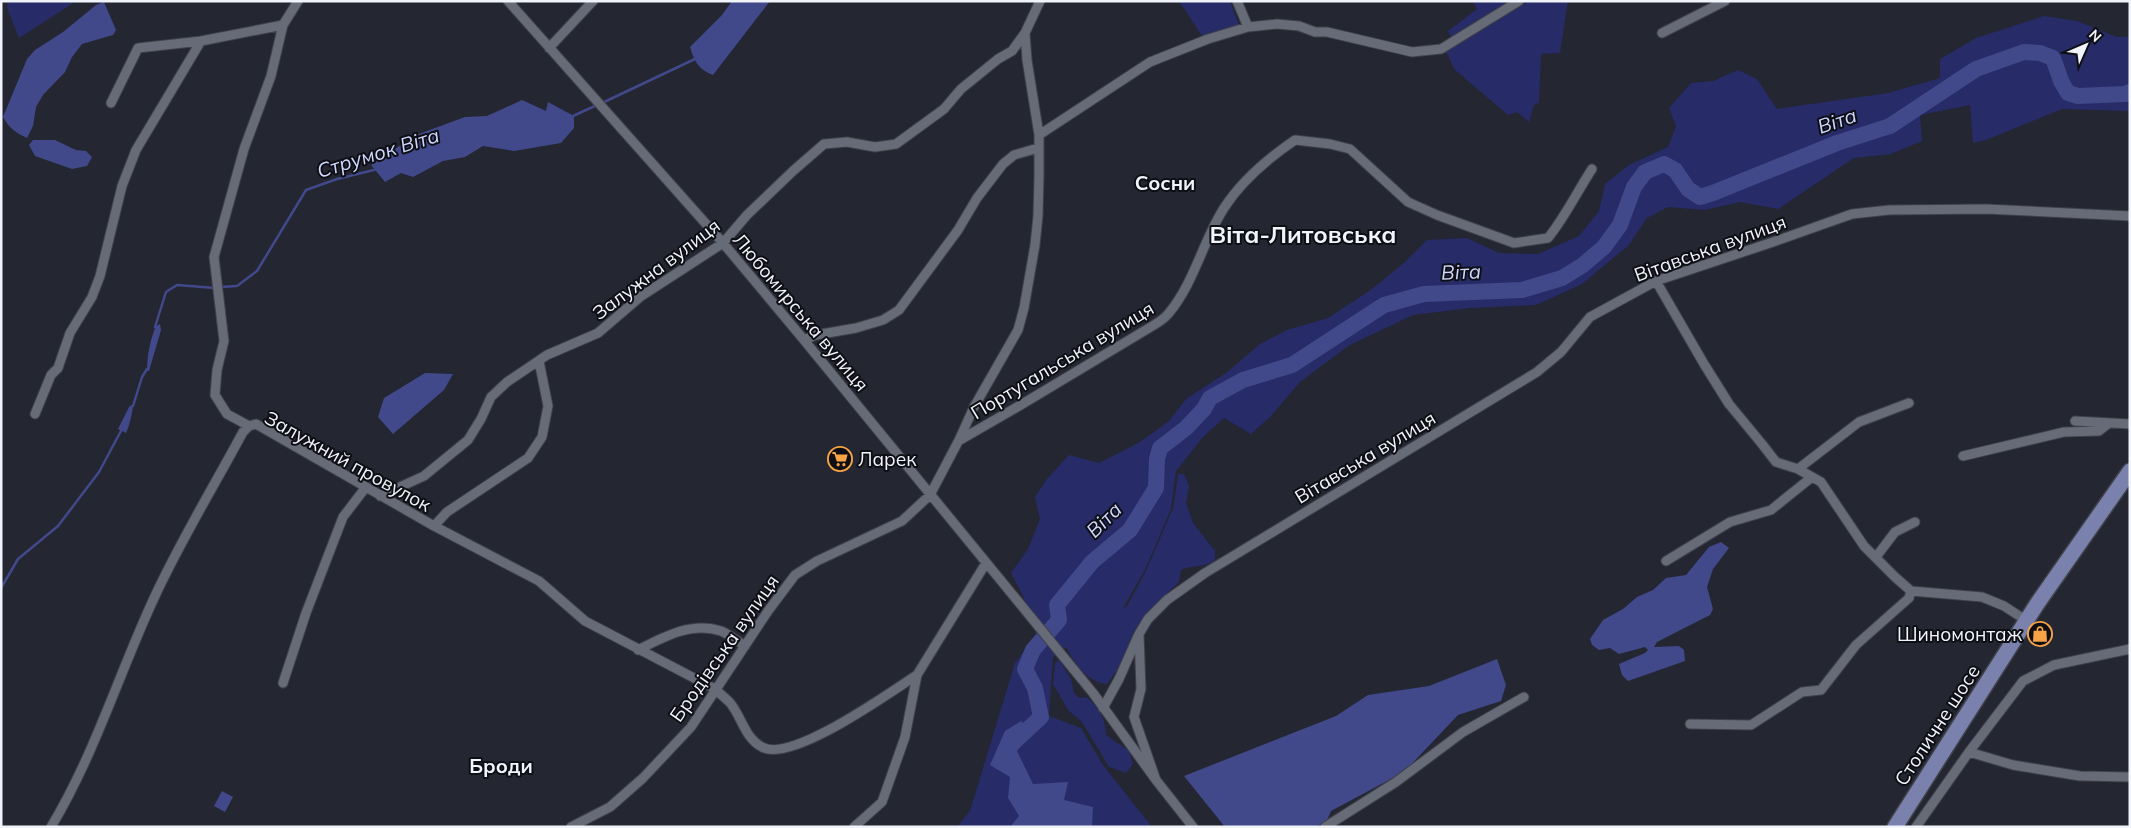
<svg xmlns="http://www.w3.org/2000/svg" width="2131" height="828" viewBox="0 0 2131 828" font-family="Mulish,sans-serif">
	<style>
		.green { fill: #272b68 }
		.water { fill: #41498b }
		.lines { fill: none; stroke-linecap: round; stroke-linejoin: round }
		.stream { stroke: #41498b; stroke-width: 2.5 }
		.river { stroke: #41498b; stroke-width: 16 }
		.minor-casing { stroke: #3f414a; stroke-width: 11 }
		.primary-casing { stroke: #3f414a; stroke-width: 18 }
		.minor { stroke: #676a77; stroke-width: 9 }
		.primary { stroke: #7981ac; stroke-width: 15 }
		.labels { text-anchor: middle; stroke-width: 4; stroke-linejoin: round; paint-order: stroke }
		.street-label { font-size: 19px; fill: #f2f4fb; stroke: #0e0f14 }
		.poi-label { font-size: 19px; fill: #f2f4fb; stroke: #0e0f14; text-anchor: start }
		.water-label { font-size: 20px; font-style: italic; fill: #ced7fe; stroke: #0e0f14 }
		.neighbourhood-label { font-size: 20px; font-weight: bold; fill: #f2f4fb; stroke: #0e0f14 }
		.district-label { font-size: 24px; font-weight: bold; fill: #f2f4fb; stroke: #0e0f14 }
	</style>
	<rect width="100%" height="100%" fill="#242631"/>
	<path class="green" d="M8 1H72V4L19 38 7 8Z
		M1179 1H1230L1239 25 1202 36Z
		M1473 1H1513L1452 38 1448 31 1477 9Z
		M1529 1H1568L1560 53 1541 54 1539 103 1534 105 1529 122 1517 112 1508 115 1454 69 1446 51Z
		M2044 16 2077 21 2117 37H2130V111L2062 109 1986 140 1973 143 1970 105 1920 115 1922 141 1891 154 1854 158 1778 209 1740 202 1705 210 1668 207 1647 218 1629 245 1582 284 1536 305 1470 308 1413 315 1348 346 1300 382 1270 417 1251 434 1224 418 1203 437 1176 471 1171 509 1145 570 1123 608 1127 606 1146 571 1173 508 1178 474H1184L1189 486 1186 503 1193 523 1215 551V560C1201 569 1195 564 1181 570L1179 582 1144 616 1134 631 1118 669 1107 684C1087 682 1075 664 1066 647L1053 657 1049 716 1081 728 1103 765 1152 827H957L970 811 1015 663 1036 635 1024 598 1011 573 1028 549 1040 519 1035 497 1047 479 1069 455 1099 463 1140 442 1169 421 1186 399 1226 373 1260 344 1287 330 1328 318 1372 289 1405 262 1427 240 1467 238 1499 253 1538 254 1579 236 1599 211 1605 184 1629 165 1668 147 1676 126 1669 108 1691 83 1713 81 1738 70 1757 79 1777 109 1888 93 1940 78V59L1976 38Z
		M1059 660 1071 679 1074 693 1079 698 1086 697C1098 705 1106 720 1106 735L1129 751 1133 764 1126 773 1109 767 1082 722 1068 710 1053 684 1055 663Z"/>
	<path class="water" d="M732 1H770L713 75C699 70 694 61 690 47L722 15Z
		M104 2 116 30 113 35 82 44 72 57 65 72 43 95 36 107 33 126 27 138C16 133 9 128 3 117L27 59 35 50 63 32 96 5Z
		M522 100 546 111 548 102 574 116V128L561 143 514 151 483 146 465 157 443 161 413 177 401 173 385 182 371 165 416 135 465 117 487 116Z
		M33 140H55L76 150 86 151 92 157 87 166 72 169 35 156 29 145Z
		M160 324 161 330 149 371H147C147 355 150 340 156 326Z
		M425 373 453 374 444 390 393 434 378 417 384 398Z
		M133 404C133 411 129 427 126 433L118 429 129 407Z
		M1721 542 1729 548 1713 569 1707 587 1713 609 1710 615 1657 642 1654 647 1679 646 1684 650 1685 661 1628 681 1622 675 1619 664 1645 653 1648 650 1645 647 1619 654 1610 648 1599 650 1592 645 1590 639 1603 620 1623 609 1637 597 1653 590 1666 578 1686 575 1709 547Z
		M1497 659 1506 685 1501 701 1458 715 1404 772 1331 811 1326 823 1314 827H1225L1184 776 1336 716 1368 695 1429 686Z
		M1021 721 1031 732 1017 751 1033 784 1068 782 1064 800 1093 807 1092 827H1010L1019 816 1008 798 1010 777 990 765 1005 731Z
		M222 791 233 797 225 812 214 806Z"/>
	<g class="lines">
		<path class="stream" d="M602 103 695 59
			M573 116 597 105
			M220 287 237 286 257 271 306 190 337 179 378 169
			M155 327 166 292 177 285 215 288
			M133 406 142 377 147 369
			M1 588 18 559 58 526 99 472 122 429"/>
		<path class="river" d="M1013 743 1041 717 1035 688 1025 669 1033 650 1059 620 1057 605 1092 562 1130 530 1156 488 1157 459 1160 448 1186 428 1204 409 1210 398 1243 380 1292 365 1384 305 1424 294 1522 290 1562 278 1583 265 1604 247 1620 225 1634 187 1645 172 1664 164 1675 170 1688 189 1700 197 1713 193 1837 143 1890 126 1976 69 2024 52 2040 53 2053 58 2061 81 2068 93 2078 96 2125 94 2130 92"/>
		<defs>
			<path id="minor" d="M508 1 723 243 804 340 1093 693 1156 780 1193 827
				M1237 1 1248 27
				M1662 33 1725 1
				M549 48 593 1
				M111 103 138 48 201 41 283 25
				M1039 135 1150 62 1208 39 1248 27 1277 24 1299 26 1315 32H1327L1412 52 1441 49 1519 1
				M1656 281 1704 364 1729 404 1762 444 1776 462 1798 469 1821 482 1864 546 1895 577 1911 591 1982 597 2004 606 2027 621
				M804 340 816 335 856 328 883 320 899 310 958 230 977 198 1003 164 1014 155 1038 148
				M35 414 51 375 58 368 70 333 92 297 100 276 122 186 136 150 201 41
				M2075 421 2130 424
				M249 426 227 414 215 395 217 370 224 341 214 257 244 149 271 76 283 25 298 1
				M960 440 1019 406 1154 325C1159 322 1165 318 1169 313 1194 283 1203 241 1224 208 1242 180 1267 159 1295 140L1330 144 1350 149 1408 202 1437 215 1514 243 1548 238C1565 217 1577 192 1592 169
				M1963 456 2064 432 2099 431 2109 423
				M1798 469 1859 422 1909 403
				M380 496 424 476 468 440 481 419 491 397 507 382 547 355 598 333 640 297 723 243 747 215 793 171 824 144 847 142 875 147 896 144 944 109 961 89 998 59 1012 51 1025 33
				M434 526 447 512 528 458 542 437 548 406 539 361
				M1876 557 1895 532 1915 522
				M1666 561 1730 522 1771 510 1812 477
				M638 650C663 637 692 621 721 631 729 634 737 641 745 646
				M283 683 306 613 343 517 366 487
				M1103 708 1119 679 1138 636
				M1690 724 1751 725 1802 692 1821 690 1856 645 1909 598 1911 591
				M1969 752 2013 765 2080 776 2130 777
				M1156 780 1134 717 1141 689 1139 634 1148 619 1167 600 1205 573 1537 372 1561 352 1590 317 1656 281 1773 242 1852 214 1889 210 1986 209 2130 216
				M51 827C95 754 119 673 155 596 181 540 214 486 243 432L249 426 256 424 434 526 539 581 585 621 715 689C720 694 727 699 731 704 742 718 745 738 762 747 791 764 890 692 917 675
				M571 827 610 807 643 778 691 727 768 611 795 575 817 561 902 521 930 495 959 440 974 407 1018 330 1024 308 1035 245 1038 216 1039 176V135L1027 60 1025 33 1040 1
				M854 827 882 802 905 737 917 675 986 563
				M1325 827 1396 782 1463 732 1524 697
				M1916 827 1969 752 2023 681 2054 665 2130 649"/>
			<path id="primary" d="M1895 827 2037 604 2130 471"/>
		</defs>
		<use href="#minor" class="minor-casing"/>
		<use href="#primary" class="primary-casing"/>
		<use href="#minor" class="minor"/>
		<use href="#primary" class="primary"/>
	</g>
	<defs>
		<symbol id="supermarket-ring" viewBox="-11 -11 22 22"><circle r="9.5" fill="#0e0f14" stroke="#f5a346" stroke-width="1.5"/><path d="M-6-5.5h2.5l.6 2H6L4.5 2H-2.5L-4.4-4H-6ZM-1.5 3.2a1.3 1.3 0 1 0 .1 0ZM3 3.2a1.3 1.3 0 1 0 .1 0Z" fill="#f5a346"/></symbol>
		<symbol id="shop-ring" viewBox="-11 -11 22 22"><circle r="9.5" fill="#0e0f14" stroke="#f5a346" stroke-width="1.5"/><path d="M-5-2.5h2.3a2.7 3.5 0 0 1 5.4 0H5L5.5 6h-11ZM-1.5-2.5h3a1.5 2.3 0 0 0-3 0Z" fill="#f5a346"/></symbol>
	</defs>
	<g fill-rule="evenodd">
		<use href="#supermarket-ring" x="826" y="445" width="28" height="28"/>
		<use href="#shop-ring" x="2026" y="620" width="28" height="28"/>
	</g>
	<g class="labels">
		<g class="street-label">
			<text transform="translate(1710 248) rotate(-20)" y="7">Вітавська вулиця</text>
			<text transform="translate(656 269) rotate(-37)" y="7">Залужна вулиця</text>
			<text transform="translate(801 312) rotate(50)" y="7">Любомирська вулиця</text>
			<text transform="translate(1062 360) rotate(-31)" y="7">Португальська вулиця</text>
			<text transform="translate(1365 457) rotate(-31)" y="7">Вітавська вулиця</text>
			<text transform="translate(348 461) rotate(29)" y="7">Залужний провулок</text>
			<text transform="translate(724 648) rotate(-55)" y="7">Бродівська вулиця</text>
			<text transform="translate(1937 725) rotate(-57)" y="7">Столичне шосе</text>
		</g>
		<g class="poi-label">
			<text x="858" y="466">Ларек</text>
			<text x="2022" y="641" text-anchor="end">Шиномонтаж</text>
		</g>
		<g class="water-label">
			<text transform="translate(1837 121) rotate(-19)" y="7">Віта</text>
			<text transform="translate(378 153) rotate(-17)" y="7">Струмок Віта</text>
			<text transform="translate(1461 272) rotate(-2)" y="7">Віта</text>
			<text transform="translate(1104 520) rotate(-45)" y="7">Віта</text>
		</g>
		<g class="neighbourhood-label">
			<text x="1165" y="190">Сосни</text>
			<text x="501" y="773">Броди</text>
		</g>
		<g class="district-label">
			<text x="1303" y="243">Віта-Литовська</text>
		</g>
	</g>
	<rect width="2131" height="828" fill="none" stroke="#f2f4fb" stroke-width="5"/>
	<g transform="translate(2086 45) rotate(45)" stroke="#0e0f14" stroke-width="4" paint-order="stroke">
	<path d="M0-4L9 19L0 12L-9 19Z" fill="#f2f4fb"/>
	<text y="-8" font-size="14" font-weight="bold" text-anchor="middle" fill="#f2f4fb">N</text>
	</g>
</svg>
